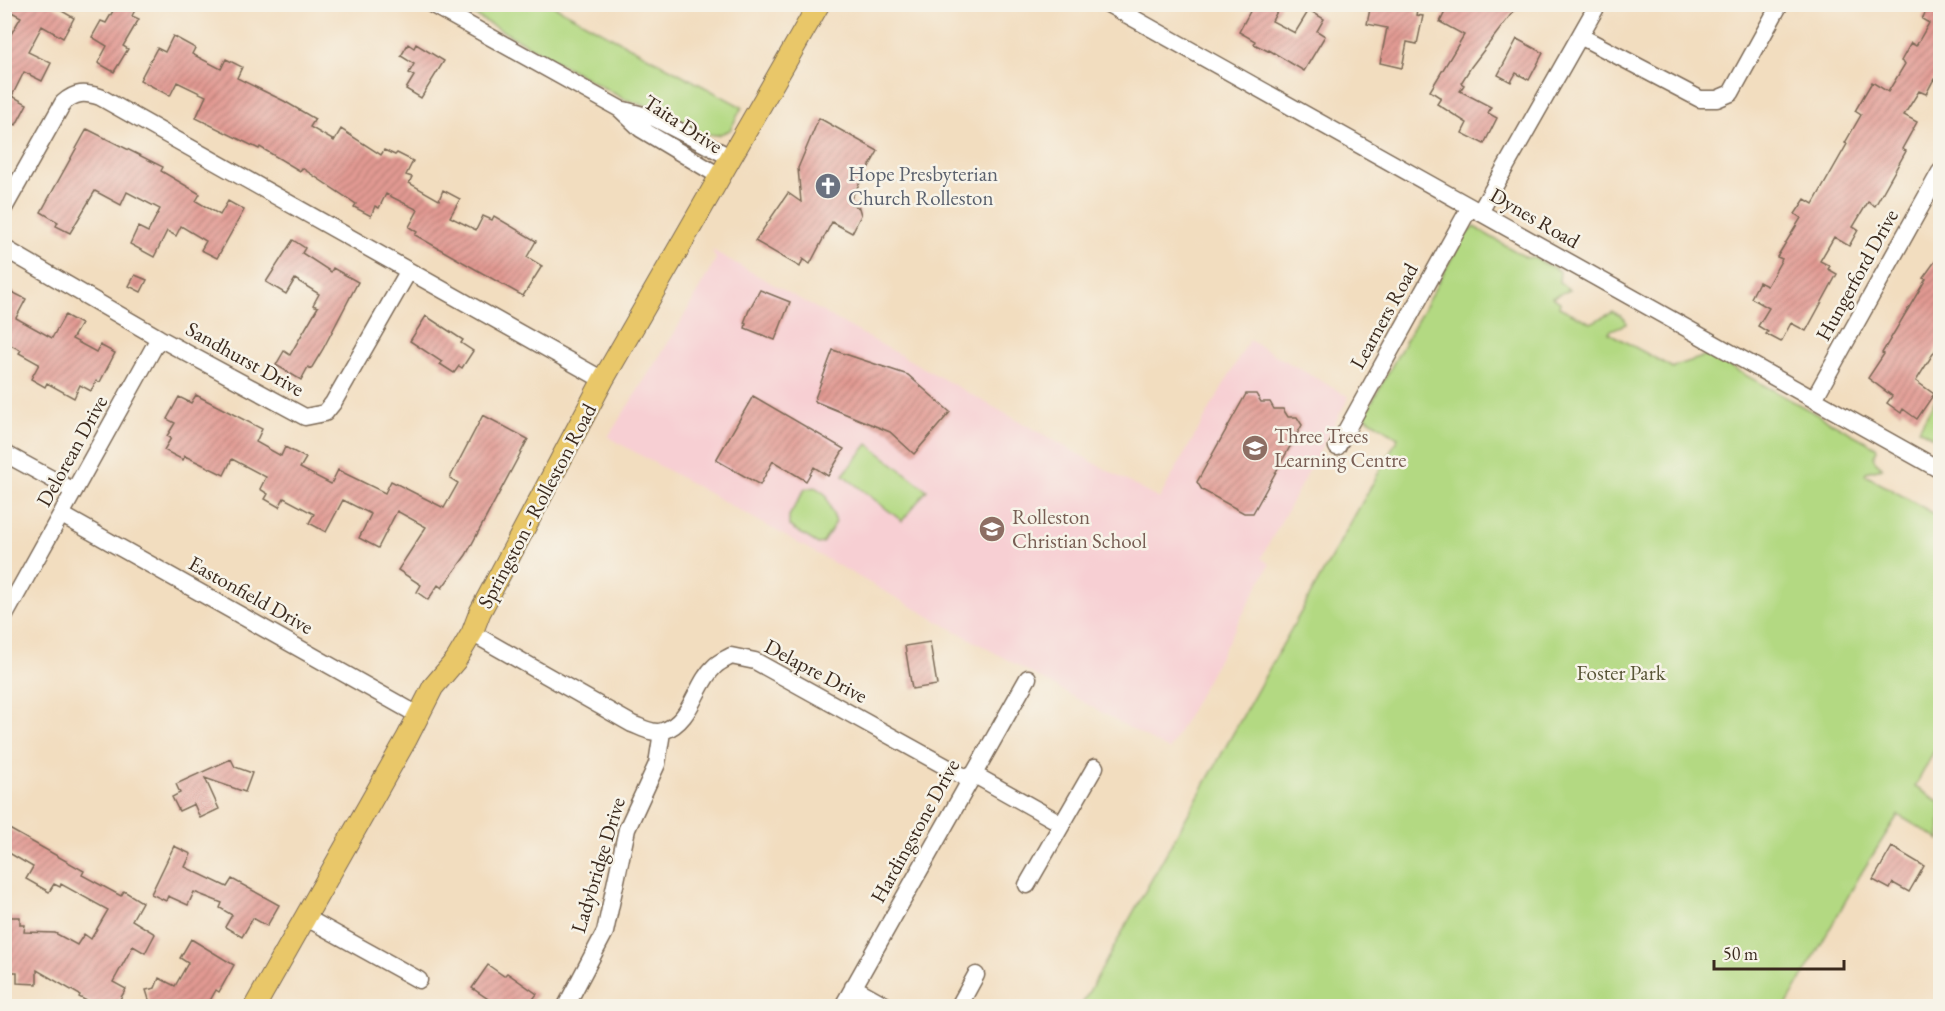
<svg xmlns="http://www.w3.org/2000/svg" width="1945" height="1011" viewBox="0 0 1945 1011" font-family="'EB Garamond',serif">
	<style>
		.built { fill: #f7cfd3 }
		.park { fill: #b3d982; stroke: #778250; stroke-width: 1.5 }
		.building { fill: url(#building-hatch) }
		.lines { fill: none; stroke-linecap: round; stroke-linejoin: round }
		.minor-casing { stroke: #7b6956; stroke-width: 19 }
		.major-casing { stroke: #7b6956; stroke-width: 23 }
		.minor { stroke: #fff; stroke-width: 16 }
		.major { stroke: #e9c769; stroke-width: 21 }
		.labels { text-anchor: middle; stroke-width: 5; stroke-linejoin: round; paint-order: stroke }
		.street-label { font-size: 21px; fill: #3b2a1e; stroke: #f7f3e8 }
		.worship-label { font-size: 21px; fill: #5b616d; stroke: #f7f3e8; text-anchor: start }
		.education-label { font-size: 21px; fill: #785e54; stroke: #f7f3e8; text-anchor: start }
		.park-label { font-size: 21px; fill: #595637; stroke: #f7f3e8 }
	</style>
	<defs>
		<pattern id="building-hatch" width="6" height="6" patternUnits="userSpaceOnUse" patternTransform="scale(1.5)"><rect width="6" height="6" fill="#e29a93"/><path d="M-1 1l2-2M0 6l6-6M5 7l2-2" fill="none" stroke="#b87e77"/></pattern>
	</defs>
	<rect width="100%" height="100%" fill="#f7f3e8"/>
	<filter id="ink" filterUnits="userSpaceOnUse"><feTurbulence type="fractalNoise" baseFrequency=".0167" numOctaves="2"/><feDisplacementMap in="SourceGraphic" scale="12" xChannelSelector="R" yChannelSelector="G"/><feConvolveMatrix kernelMatrix="1 2 1 2 8 2 1 2 1" color-interpolation-filters="sRGB"/></filter>
	<filter id="wash" filterUnits="userSpaceOnUse"><feTurbulence type="fractalNoise" baseFrequency=".008" numOctaves="4" result="noise"/><feDisplacementMap in="SourceGraphic" scale="24" xChannelSelector="R" yChannelSelector="G"/><feGaussianBlur stdDeviation="1.35" result="paint"/><feColorMatrix in="noise" values="0 0 0 0 0 0 0 0 0 0 0 0 0 0 0 0 0 1.4 0 .05"/><feComposite in="paint" operator="in"/></filter>
	<g filter="url(#wash)">
		<rect width="100%" height="100%" fill="#f2ddbf"/>
		<path class="built" d="M712 250 1159 499 1249 340 1349 397 1261 558 1270 564 1169 750 608 437 675 332 716 259Z"/>
		<path class="park" d="M456 5H552L742 107 730 130 718 135 702 134 651 107 624 99Z
			M1474 227 1527 258 1532 257 1560 271 1559 282 1570 290 1552 297 1560 302 1559 307 1591 323 1613 312C1618 315 1627 317 1626 324L1611 330 1609 333 1673 368 1675 366 1709 355 1876 447 1877 450C1870 463 1876 459 1882 468L1866 472 1865 475 1940 517V740L1915 787 1940 802V840L1898 815 1862 872 1786 1006H1081L1398 438 1364 416 1463 238Z
			M1940 391V442L1919 429Z
			M868 444 927 490 902 521 843 475Z
			M815 487 825 494 836 522 823 543 818 544 789 526V516L805 489Z"/>
		<g id="blocks">
			<path class="building" d="M4 4H50L74 18 63 38 42 26 28 52 51 63 42 81 24 72 12 96 27 104 16 125 4 118V46L21 17 4 8Z
				M117 4H138L132 16 139 19 123 46 128 49 114 72 98 63 107 46 92 37 101 21 106 23Z
				M1254 4H1281L1272 21 1295 33 1309 10 1324 19 1317 31 1325 36 1304 71 1269 50 1268 51 1254 44 1255 41 1239 32Z
				M1371 4H1386L1403 8 1404 4H1418L1416 15 1423 16 1417 44 1407 42 1402 68 1380 63 1387 28 1367 24Z
				M1449 4H1519L1471 67 1461 83 1464 85 1460 91 1491 107 1488 113 1497 118 1484 144 1462 133 1467 123 1437 104 1441 98 1430 91 1464 35 1440 22Z
				M1930 4H1941V83L1934 79 1926 94 1919 91 1904 115 1917 122 1902 149 1906 151 1875 206 1868 202 1853 227 1858 230 1849 246 1834 237 1820 261 1830 266 1828 269 1837 274 1806 331 1791 323 1781 342 1766 334 1768 332 1758 326 1769 308 1751 298 1759 282 1767 286 1782 259 1777 257 1801 218 1795 214 1805 199 1813 204 1847 144 1845 143 1861 115 1855 111 1872 82 1888 92 1905 64 1901 61 1911 43 1916 46 1929 23 1922 19Z
				M173 36 195 48 192 54 221 69 226 59 242 67 237 78 284 101 315 119 310 127 334 141 341 129 381 155 384 150 395 155 397 153 413 161 406 175 412 177 409 183 439 200 443 190 460 199 450 217 476 230 483 216 492 220 494 216 536 241 527 257 542 266 523 296 415 235 417 232 409 227 418 210 386 194 379 208 375 206 371 216 354 207 356 204 302 168 300 171 260 147 259 149 196 118 206 96 177 82 170 96 140 80 157 48 165 52Z
				M1517 39 1543 53 1529 80 1516 73 1511 82 1498 75Z
				M408 44 414 48 416 44 444 61 421 98 406 89 414 76 409 73 414 64 401 56Z
				M819 118 878 151 849 202 859 208 861 215 852 233 832 222 810 264 803 259 800 267 755 241 788 193 801 202 798 168Z
				M87 129 163 167 161 171 200 194 196 201 220 215 228 201 244 210 217 258 201 250 206 241 181 226 176 236 167 231 154 257 130 244 138 227 148 232 160 209 127 192 121 205 95 191 70 233 56 226 58 222 41 212Z
				M293 240 305 248 302 253 331 272 333 268 358 282 323 349 311 369 308 367 301 380 276 365 284 351 290 355 318 307 313 305 319 294 295 279 286 294 266 282Z
				M1941 253V341L1916 381 1934 394 1917 419 1903 409 1901 413 1887 403 1892 396 1868 378 1884 354 1882 353 1926 279 1923 278Z
				M135 275 147 280 141 292 129 286Z
				M4 288 26 299 16 318 52 338 65 315 81 324 72 339 96 352 100 345 115 353 100 382 96 381 91 391 80 385 74 398 47 383 45 387 31 379 39 364 19 353 21 350 4 342Z
				M760 290 790 302 775 340 745 328 746 324 744 323 749 310Z
				M426 316 463 340 461 343 473 351 462 368 459 366 454 373 440 364 442 362 410 341Z
				M833 350 908 375 950 412 914 454 890 432 814 401Z
				M1246 394H1256L1261 402H1270L1274 409H1283L1288 417H1297L1302 425 1253 513H1244L1202 490 1197 482Z
				M196 395 262 429 256 442 281 456 285 447 306 458 300 468 331 484 338 470 385 493 391 481 444 508 458 483 450 478 483 415 528 439 466 555 442 588 438 585 428 600 417 592 421 585 398 570 426 527 397 511 378 548 359 538 371 514 343 500 326 532 309 523 314 514 284 498 279 507 265 499 268 494 260 489 266 477 232 459 224 475 185 456 183 460 164 450 171 438 167 436 175 423 167 419 179 397 191 403Z
				M753 396 844 449 828 476 814 467 806 481 773 461 760 485 716 460Z
				M930 642 937 685 912 689 905 646Z
				M231 759 235 767 252 773 245 792 205 778 219 809 200 818 194 804 179 811 172 797 180 793 176 784Z
				M4 826 84 871 82 875 121 896 124 891 142 902 132 920 155 934 145 953 133 946 113 982 126 989 116 1006H96L79 997 80 995 37 970V984L17 983V972H10L11 964 4 958V917H20V925H25L24 932 55 933 77 945 84 934 91 939 108 910 61 884 60 887 54 884 49 892 26 879 33 867 4 850Z
				M174 846 191 854 185 867 227 887 232 879 279 905 267 926 253 918 242 937 225 927 232 915 220 908 222 903 194 892 188 905 168 896 166 901 151 894Z
				M1892 847 1924 866 1909 892 1893 883 1890 889 1873 880Z
				M191 939 234 965 219 992 216 990 207 1006H151L146 990 155 988 159 978 175 986 188 963 180 958Z
				M488 965 504 976 507 973 537 994 528 1006H487L491 1001 472 988Z"/>
		</g>
	</g>
	<g filter="url(#ink)">
		<use href="#blocks" fill-opacity="0" stroke="#7b6956" stroke-width="1.5"/>
		<g class="lines">
			<defs>
				<path id="minor" d="M431 4 620 109 641 129 721 177
					M1108 4 1940 470
					M1580 36 1700 99H1717L1731 93 1780 4
					M624 110 654 118 732 158
					M4 208 63 103C75 92 85 92 100 97L603 380
					M1480 212 1598 4
					M4 248 159 338 305 417 325 413 333 403 408 272
					M1814 399 1940 172
					M1337 447 1470 207
					M4 453 74 491
					M62 515 418 715
					M4 617 159 338
					M472 633 632 724C641 727 653 735 663 731 692 722 695 684 715 666 719 662 726 659 731 656L755 661 970 780
					M973 774 1062 824
					M1027 885 1095 767
					M305 917 419 980
					M853 987 887 1006
					M566 1006 605 932 627 829 657 764 662 732
					M843 1006 1028 678
					M959 1006 976 975"/>
				<path id="major" d="M255 1006 407 738 433 687 456 660 472 633 480 612 603 380 819 4"/>
			</defs>
			<use href="#minor" class="minor-casing"/>
			<use href="#major" class="major-casing"/>
			<use href="#minor" class="minor"/>
			<use href="#major" class="major"/>
		</g>
	</g>
	<defs>
		<symbol id="church-disc" viewBox="-11 -11 22 22"><circle r="9.5" fill="#6b7280" stroke="#f7f3e8"/><path d="M-1.2-6h2.4v3.5h3.3v2.4h-3.3V6h-2.4V-.1h-3.3v-2.4h3.3Z" fill="#fff"/></symbol>
		<symbol id="school-disc" viewBox="-11 -11 22 22"><circle r="9.5" fill="#8d6e63" stroke="#f7f3e8"/><path d="M0-5L7-2L0 1L-7-2ZM-4 1L0 2.5L4 1V4Q0 6-4 4Z" fill="#fff"/></symbol>
	</defs>
	<g fill-rule="evenodd">
		<use href="#church-disc" x="813" y="171" width="30" height="30"/>
		<use href="#school-disc" x="1240" y="433" width="30" height="30"/>
		<use href="#school-disc" x="977" y="514" width="30" height="30"/>
	</g>
	<g class="labels">
		<g class="street-label">
			<text transform="translate(683 124) rotate(33)" y="7">Taita Drive</text>
			<text transform="translate(1535 218) rotate(30)" y="7">Dynes Road</text>
			<text transform="translate(1857 275) rotate(-61)" y="7">Hungerford Drive</text>
			<text transform="translate(1384 316) rotate(-61)" y="7">Learners Road</text>
			<text transform="translate(245 359) rotate(29)" y="7">Sandhurst Drive</text>
			<text transform="translate(72 451) rotate(-61)" y="7">Delorean Drive</text>
			<text transform="translate(537 506) rotate(-62)" y="7">Springston - Rolleston Road</text>
			<text transform="translate(251 595) rotate(29)" y="7">Eastonfield Drive</text>
			<text transform="translate(816 671) rotate(28)" y="7">Delapre Drive</text>
			<text transform="translate(915 831) rotate(-61)" y="7">Hardingstone Drive</text>
			<text transform="translate(598 865) rotate(-73)" y="7">Ladybridge Drive</text>
		</g>
		<g class="worship-label">
			<text x="848" y="181">Hope Presbyterian<tspan x="848" dy="24">Church Rolleston</tspan></text>
		</g>
		<g class="education-label">
			<text x="1274" y="443">Three Trees<tspan x="1274" dy="24">Learning Centre</tspan></text>
			<text x="1012" y="524">Rolleston<tspan x="1012" dy="24">Christian School</tspan></text>
		</g>
		<g class="park-label">
			<text x="1621" y="680">Foster Park</text>
		</g>
	</g>
	<rect width="1945" height="1011" fill="none" stroke="#f7f3e8" stroke-width="24"/>
	<path d="M1714 960v9h130v-9" fill="none" stroke="#3b2a1e" stroke-width="3"/>
	<text x="1723" y="960" font-size="18" fill="#3b2a1e" stroke="#f7f3e8" stroke-width="4.5" paint-order="stroke">50 m</text>
</svg>
